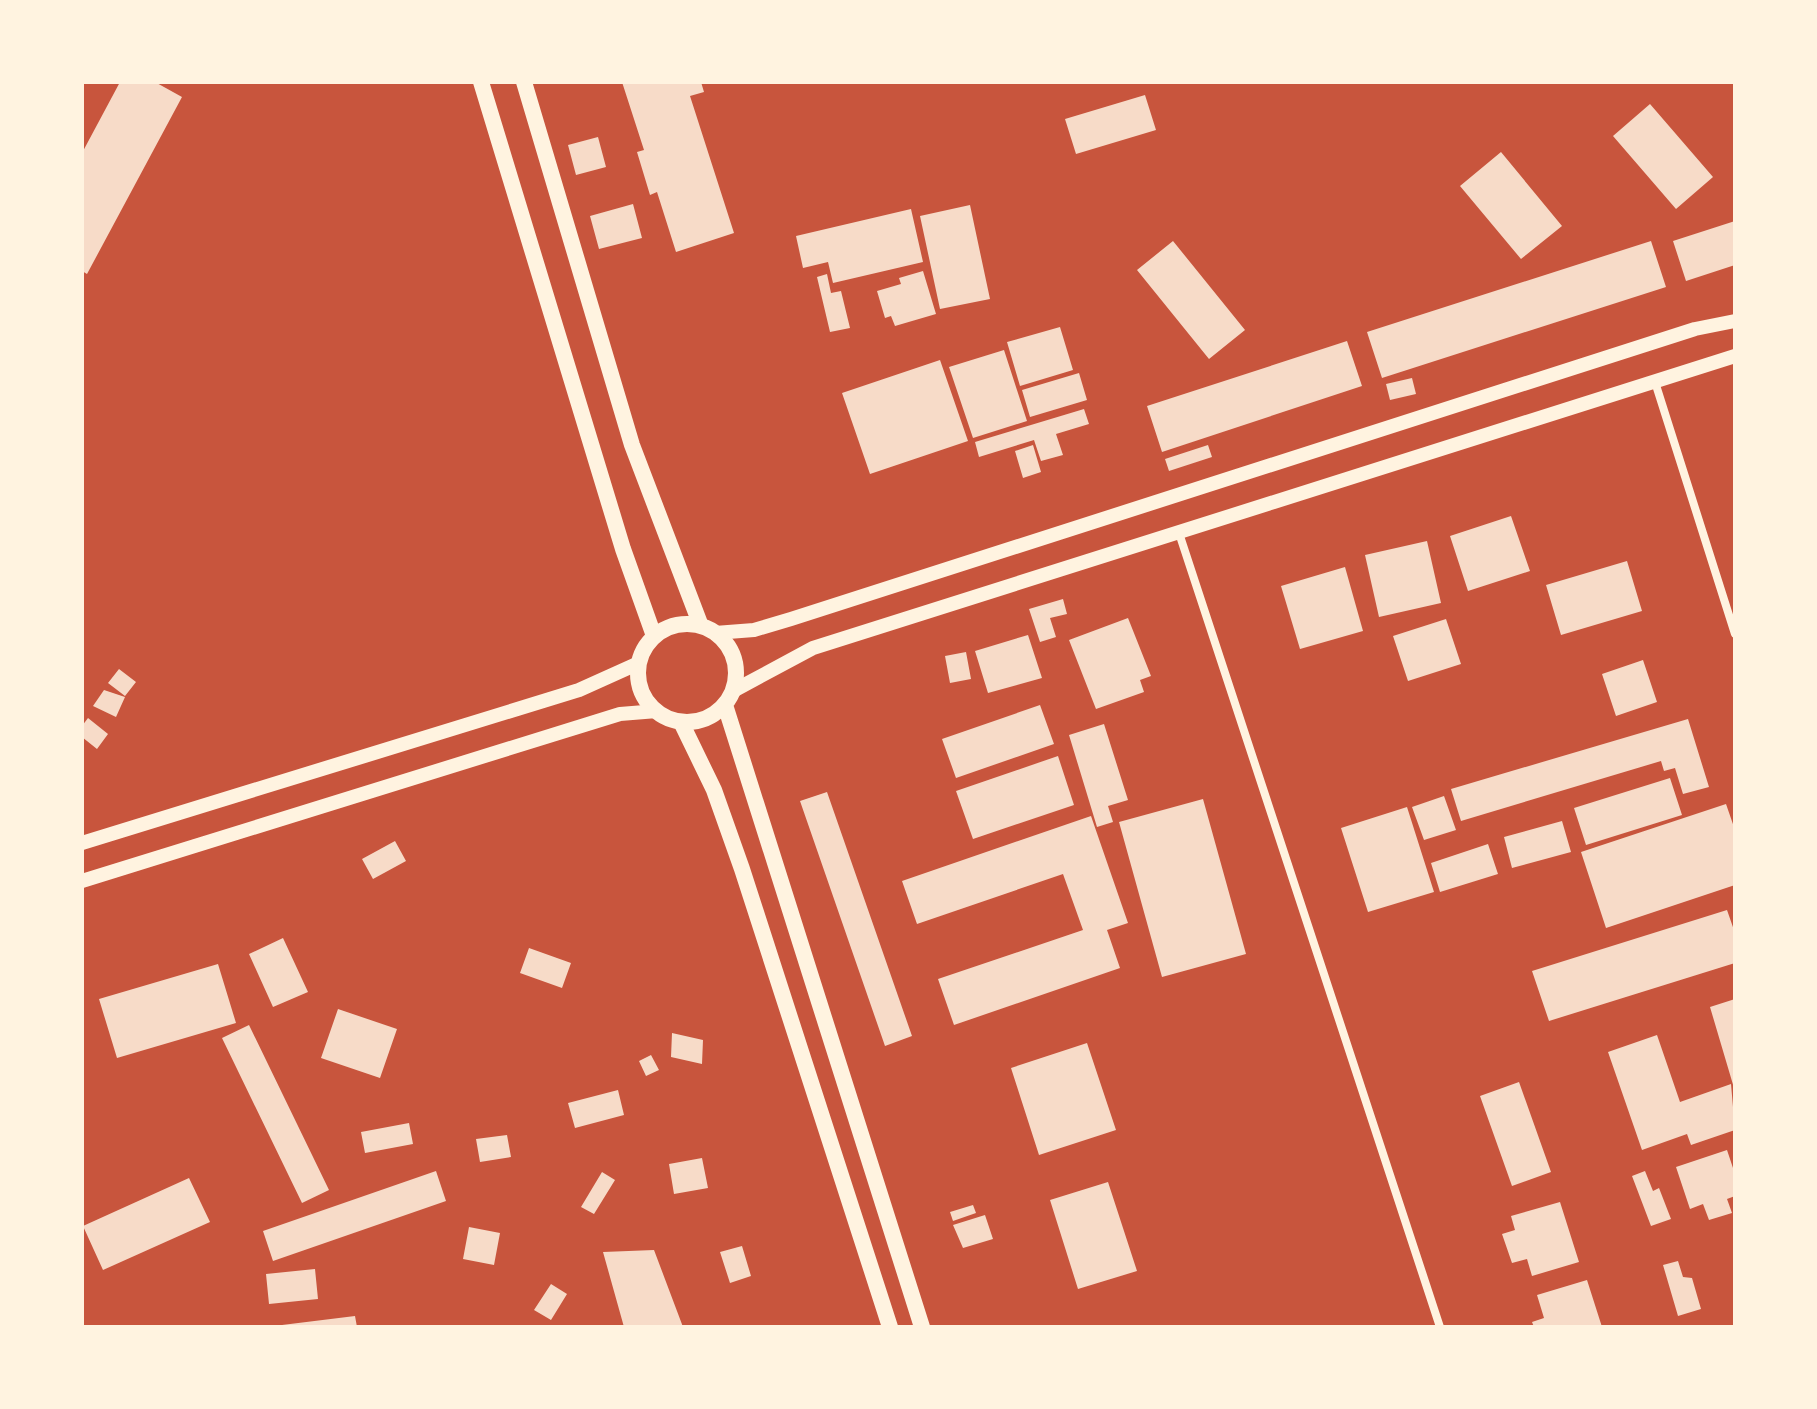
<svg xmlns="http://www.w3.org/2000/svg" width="1817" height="1409" viewBox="0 0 1817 1409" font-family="Rubik,sans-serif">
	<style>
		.building { fill: #f7dbc8 }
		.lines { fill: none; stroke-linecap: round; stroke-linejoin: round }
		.minor { stroke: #fff3e0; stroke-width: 8 }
		.tertiary { stroke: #fff3e0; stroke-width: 14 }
		.secondary { stroke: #fff3e0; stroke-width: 16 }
	</style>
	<rect width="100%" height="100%" fill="#c8553d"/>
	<path class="building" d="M120 82H155L182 97 87 274 82 271V153Z
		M622 82H701L704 92 690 96 734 233 676 252 657 192 650 195 637 152 644 150Z
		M1145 95 1156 130 1076 154 1065 119Z
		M1650 104 1713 177 1676 209 1613 136Z
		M598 137 606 167 576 175 568 145Z
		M1501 152 1562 226 1521 259 1460 186Z
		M633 204 642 238 599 249 590 216Z
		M970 205 990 299 940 309 920 216Z
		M911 209 923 262 833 283 828 262 803 268 796 236Z
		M1735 221V265L1686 281 1673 241Z
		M1173 241 1245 330 1209 359 1137 270Z
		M1651 241 1666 287 1382 378 1367 332Z
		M923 271 936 314 895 326 891 316 885 318 877 291 901 284 899 278Z
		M827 274 831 293 841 291 850 328 830 332 817 277Z
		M1060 327 1073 370 1020 386 1007 342Z
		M1347 341 1362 386 1162 452 1147 406Z
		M1004 350 1027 421 973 438 949 367Z
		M940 360 968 441 870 474 842 393Z
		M1079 373 1087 400 1030 417 1022 390Z
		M1412 378 1416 394 1390 400 1386 384Z
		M1084 409 1089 424 1056 434 1063 455 1041 461 1034 440 979 457 975 442Z
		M1033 445 1041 472 1023 478 1015 451Z
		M1208 445 1212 457 1169 471 1165 459Z
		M1511 516 1530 571 1468 591 1450 536Z
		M1427 541 1441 603 1379 617 1365 555Z
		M1627 561 1642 611 1561 635 1546 585Z
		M1345 567 1363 631 1300 649 1281 586Z
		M1063 599 1067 614 1050 618 1056 637 1040 642 1029 609Z
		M1128 618 1151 676 1140 680 1144 692 1096 709 1069 640Z
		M1446 619 1461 664 1408 681 1393 636Z
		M1028 635 1042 678 988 693 975 651Z
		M966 652 971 679 950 683 945 656Z
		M1643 660 1657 702 1616 716 1602 674Z
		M119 669 136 682 125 696 108 683Z
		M104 690 125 697 116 717 93 706Z
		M1040 705 1054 744 956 778 942 739Z
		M88 718 108 734 97 749 82 737V726Z
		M1688 719 1709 787 1683 794 1675 768 1664 771 1661 761 1461 821 1451 789Z
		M1104 724 1128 800 1108 806 1113 822 1097 827 1069 735Z
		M1058 756 1074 805 973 839 956 791Z
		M1670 778 1682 815 1586 845 1574 808Z
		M827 792 912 1036 885 1046 800 801Z
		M1444 796 1456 830 1424 840 1412 807Z
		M1203 799 1246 954 1162 977 1119 822Z
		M1726 804 1735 830V885L1606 928 1581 852Z
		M1407 807 1434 892 1368 912 1341 828Z
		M1091 816 1128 923 1107 930 1120 968 954 1025 938 979 1083 930 1063 874 917 924 902 881Z
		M1562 821 1571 852 1512 868 1504 837Z
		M395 841 406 861 373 879 362 859Z
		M1488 844 1498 874 1440 892 1431 863Z
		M1727 910 1735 933V963L1549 1021 1532 971Z
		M283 938 308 992 273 1007 249 954Z
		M529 948 571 963 562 988 520 973Z
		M218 964 236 1023 117 1058 99 999Z
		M1735 999V1088H1734L1710 1007Z
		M338 1009 397 1029 380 1078 321 1058Z
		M249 1025 329 1190 302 1203 222 1038Z
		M672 1033 703 1040 702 1064 671 1057Z
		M1657 1035 1680 1102 1731 1084 1735 1130 1691 1145 1687 1134 1642 1150 1608 1052Z
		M1087 1043 1116 1130 1039 1155 1011 1068Z
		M651 1055 659 1070 646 1076 639 1061Z
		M1519 1082 1551 1172 1512 1186 1480 1096Z
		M618 1090 624 1115 575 1128 568 1103Z
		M409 1123 413 1144 365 1153 361 1132Z
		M507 1135 511 1157 480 1162 476 1139Z
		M1727 1150 1735 1174V1196L1727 1199 1732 1213 1709 1220 1703 1204 1690 1209 1676 1167Z
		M702 1158 708 1188 674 1194 669 1164Z
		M436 1171 446 1201 273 1261 263 1231Z
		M1645 1171 1653 1191 1659 1188 1671 1219 1651 1226 1632 1176Z
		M602 1172 615 1180 594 1214 581 1207Z
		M189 1178 210 1222 103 1270 83 1226Z
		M1108 1182 1137 1271 1078 1289 1050 1200Z
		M1560 1202 1579 1262 1532 1276 1527 1259 1512 1263 1502 1234 1515 1230 1511 1216Z
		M973 1205 976 1213 953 1221 950 1212Z
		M985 1215 993 1239 963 1248 953 1225Z
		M469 1227 500 1233 494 1265 463 1259Z
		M742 1246 751 1276 730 1283 720 1252Z
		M654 1250 683 1327H624L603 1252Z
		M1678 1261 1683 1277 1692 1278 1701 1309 1678 1316 1663 1265Z
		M315 1269 318 1299 269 1304 266 1274Z
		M1587 1280 1602 1327H1534L1532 1322 1544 1318 1537 1295Z
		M551 1284 567 1294 551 1320 534 1310Z
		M355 1316 357 1327H282V1325Z"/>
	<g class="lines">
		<path class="minor" d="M1655 382 1735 634
			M1179 533 1440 1327"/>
		<path class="tertiary" d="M715 633 754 630 791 619 1695 329 1735 321
			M733 691 813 648 1735 356
			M82 843 579 690 639 663
			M82 881 620 714 657 711"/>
		<path class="secondary" d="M481 82 623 549 654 636
			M524 82 632 445 701 626
			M638 673a49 49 0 1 1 98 0a49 49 0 1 1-98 0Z
			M725 705 922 1327
			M681 722 714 790 742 869 890 1327"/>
	</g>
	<rect width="1817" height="1409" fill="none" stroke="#fff3e0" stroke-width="168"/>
</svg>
